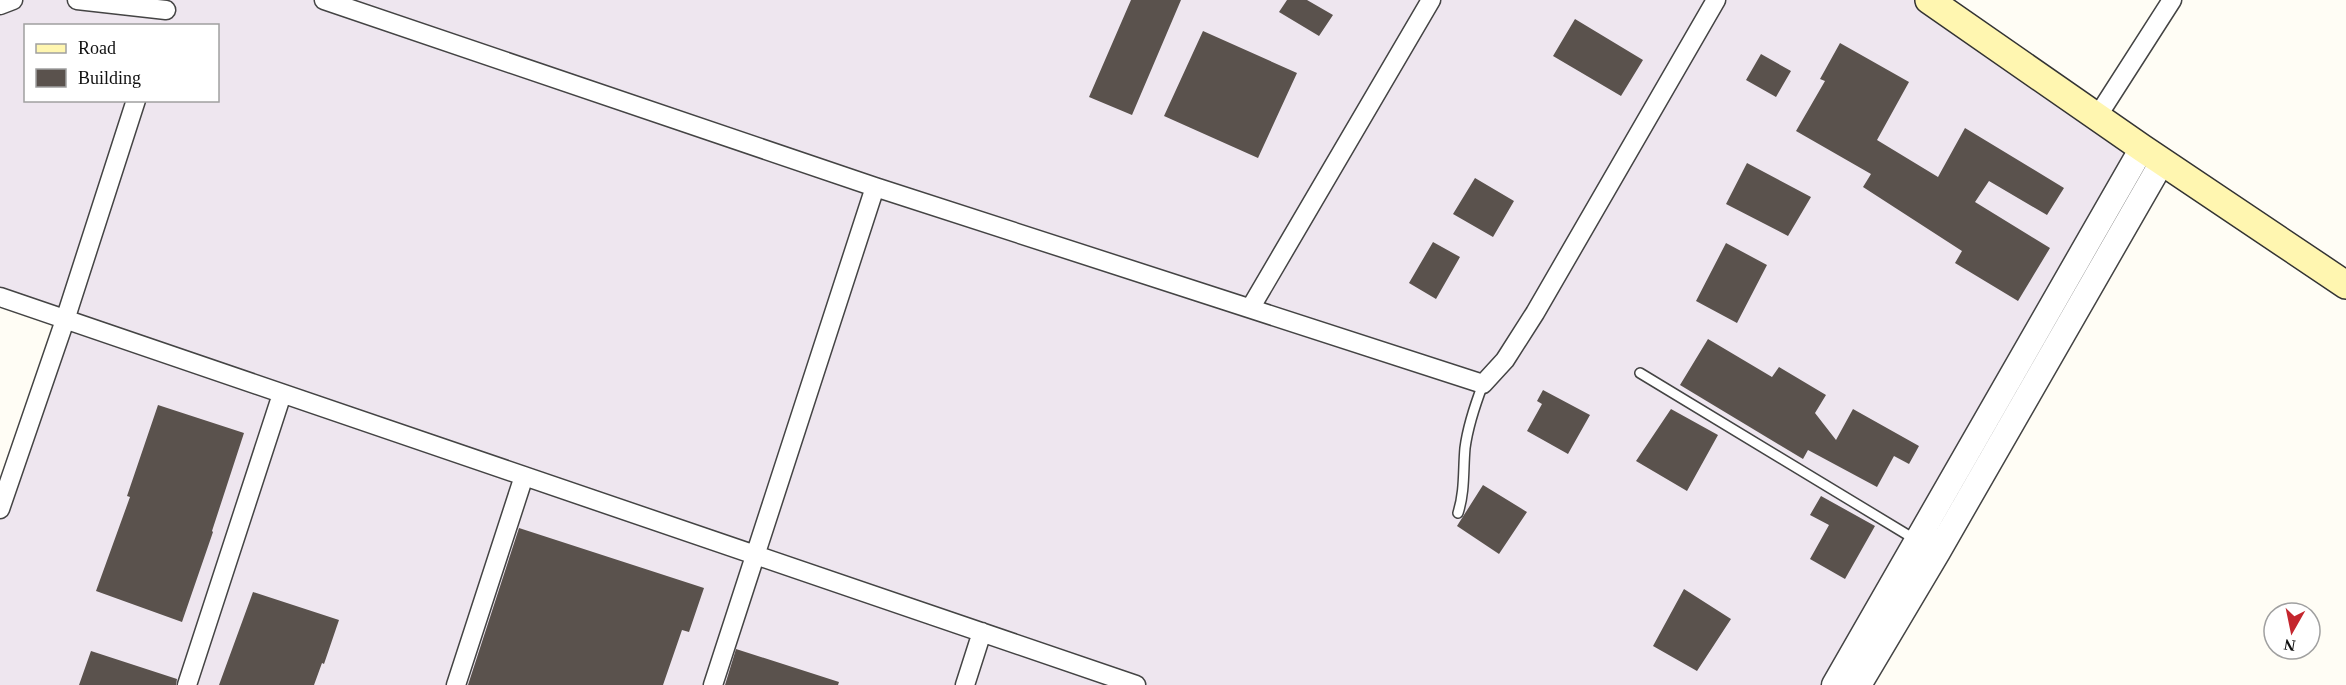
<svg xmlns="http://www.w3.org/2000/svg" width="2346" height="685" viewBox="0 0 2346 685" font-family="'Times New Roman',serif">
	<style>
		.industrial { fill: #eee6ef; fill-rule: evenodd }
		.building { fill: #5a524d }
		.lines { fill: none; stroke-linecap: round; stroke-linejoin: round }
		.service-casing { stroke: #444; stroke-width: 12 }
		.minor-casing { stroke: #444; stroke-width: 21 }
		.tertiary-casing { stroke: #444; stroke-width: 27 }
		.secondary-casing { stroke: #333; stroke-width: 30 }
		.service { stroke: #fff; stroke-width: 9 }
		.minor { stroke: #fff; stroke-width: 18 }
		.tertiary { stroke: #fff; stroke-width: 24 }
		.secondary { stroke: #fff6b0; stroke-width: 27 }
	</style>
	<rect width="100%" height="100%" fill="#fffdf5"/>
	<path class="industrial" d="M0 0H1929L2151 154 1859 685H0V509L65 321 0 295ZM26 26H218V100H26Z"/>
	<path class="building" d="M1131 0H1181L1132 115 1089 97Z
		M1287 0H1307L1333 15 1319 36 1279 12Z
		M1575 19 1643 60 1621 96 1553 56Z
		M1203 31 1297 73 1258 158 1164 116Z
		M1840 43 1909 82 1877 140 1938 177 1965 128 2064 188 2047 215 1989 181 1975 202 2050 248 2018 301 1955 263 1962 251 1863 187 1871 174 1796 131 1825 81 1820 79Z
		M1761 54 1791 71 1776 97 1746 80Z
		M1747 163 1811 197 1788 236 1726 204Z
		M1475 178 1514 201 1493 237 1453 214Z
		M1433 242 1460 257 1436 299 1409 283Z
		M1726 243 1767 265 1737 323 1696 301Z
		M1708 339 1772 377 1779 367 1826 395 1815 413 1836 440 1853 409 1919 446 1909 464 1894 456 1877 487 1808 450 1803 459 1680 385Z
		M1543 390 1590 415 1568 454 1527 431 1542 404 1537 401Z
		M158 405 244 433 212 531 213 532 182 622 96 591 130 497 127 496Z
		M1671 409 1718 435 1687 491 1636 461Z
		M1483 485 1527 512 1499 554 1457 526Z
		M1821 496 1875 526 1845 579 1810 559 1829 525 1810 515Z
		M519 528 704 588 689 632 682 630 663 685H468Z
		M1684 589 1731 619 1697 671 1653 646Z
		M253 592 339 620 324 664 322 663 314 685H219Z
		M736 649 839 682 838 685H725Z
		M91 651 177 679 176 685H79Z"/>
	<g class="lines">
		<defs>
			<path id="service" d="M1640 373 1916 540
				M1458 513C1465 491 1463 470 1465 448 1468 425 1475 405 1483 384"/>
			<path id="minor" d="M77 0 166 10
				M324 0 875 187 1483 384 1505 360 1535 313 1716 0
				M0 5 13 0
				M2097 117 2172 0
				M0 297 1136 685
				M1251 307 1431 0
				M0 509 65 320 136 100
				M187 685 282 394
				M456 685 524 476
				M713 685 875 187
				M965 685 982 632"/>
			<path id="tertiary" d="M1834 685 2142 148
				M1859 685 1938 552 2162 162"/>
			<path id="secondary" d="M1929 0 2142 148 2346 285"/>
		</defs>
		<use href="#service" class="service-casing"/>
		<use href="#minor" class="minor-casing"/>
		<use href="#tertiary" class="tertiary-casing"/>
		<use href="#secondary" class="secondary-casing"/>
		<use href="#service" class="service"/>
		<use href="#minor" class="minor"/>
		<use href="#tertiary" class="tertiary"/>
		<use href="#secondary" class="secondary"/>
	</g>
	<rect x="24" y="24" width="195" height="78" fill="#ffffff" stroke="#a0a0a0" stroke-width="1.5"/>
	<rect x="36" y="44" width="30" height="9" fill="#fff6b0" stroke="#a0a0a0" stroke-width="1.5"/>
	<text x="78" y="54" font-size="18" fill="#111111">Road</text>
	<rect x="36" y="69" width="30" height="18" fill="#5a524d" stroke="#a0a0a0" stroke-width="1.5"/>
	<text x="78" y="84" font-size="18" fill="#111111">Building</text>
	<g transform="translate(2292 631) rotate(189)"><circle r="28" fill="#ffffff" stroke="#a0a0a0" stroke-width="1.5"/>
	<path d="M0-4.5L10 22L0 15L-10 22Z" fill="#c4262e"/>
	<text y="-9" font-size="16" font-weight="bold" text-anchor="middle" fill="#111111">N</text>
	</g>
</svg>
